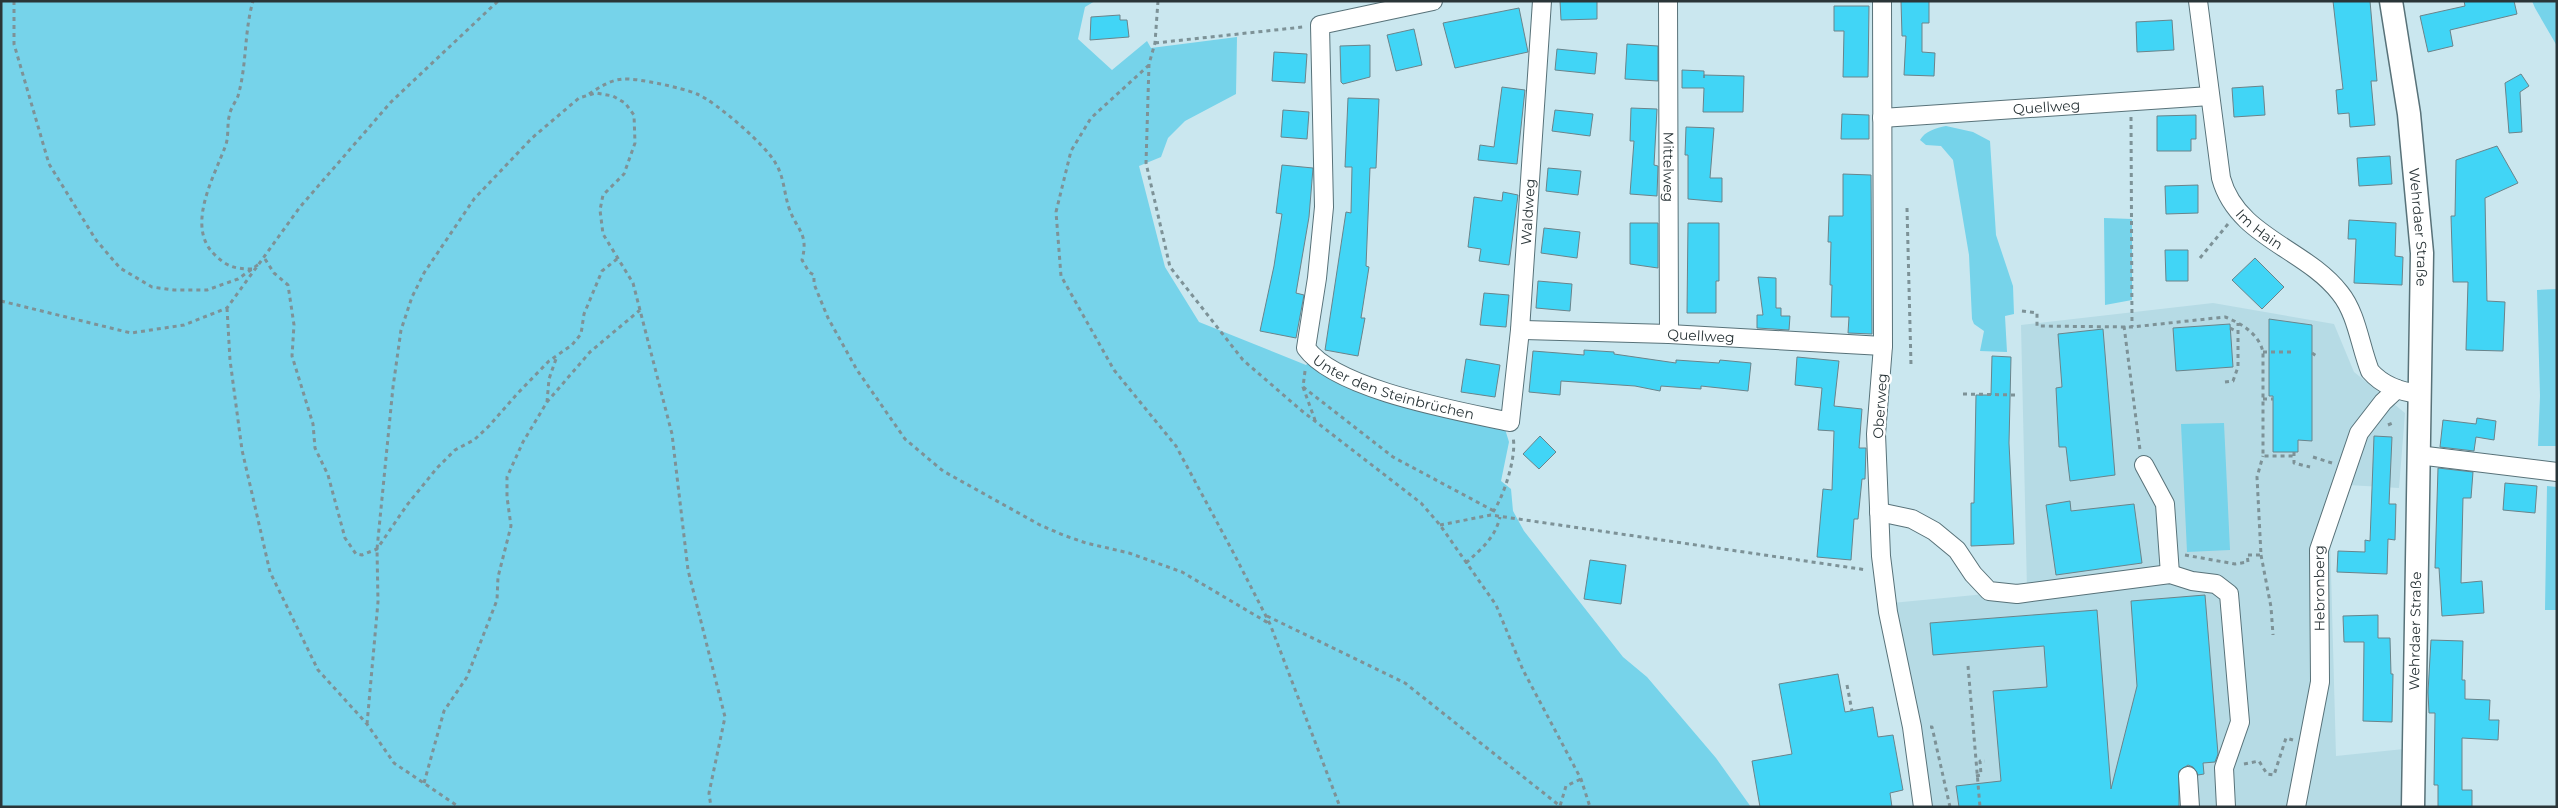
<svg xmlns="http://www.w3.org/2000/svg" width="2558" height="808" viewBox="0 0 2558 808" font-family="Montserrat,sans-serif">
	<style>
		.built { fill: #b6dbe5 }
		.green { fill: #76d3ea }
		.building { fill: #41d5f6; stroke: #6a848b }
		.lines { fill: none; stroke-linecap: round; stroke-linejoin: round }
		.minor-casing { stroke: #587279; stroke-width: 20 }
		.major-casing { stroke: #587279; stroke-width: 25 }
		.path { stroke: #7d9297; stroke-width: 3; stroke-dasharray: 4 4; stroke-linecap: butt }
		.minor { stroke: #fff; stroke-width: 18 }
		.major { stroke: #fff; stroke-width: 22 }
		.labels { text-anchor: middle; stroke-width: 5; stroke-linejoin: round; paint-order: stroke }
		.street-label { font-size: 14px; fill: #2a3538; stroke: #fff }
	</style>
	<rect width="100%" height="100%" fill="#cae7ef"/>
	<path class="built" d="M2213 303 2334 324 2354 372 2405 413 2399 488 2348 485 2330 536 2336 756 2404 749 2403 807H1931L1892 603 2027 590 2021 325Z"/>
	<path class="green" d="M1 1H1095L1085 7 1078 39 1112 70 1147 41 1151 48 1237 37 1236 94 1185 121 1168 138 1161 157 1139 166 1165 267 1199 322 1306 365 1311 360 1505 429 1509 442 1501 481 1511 489 1513 511 1524 531 1623 657 1647 677 1716 758 1751 807H1Z
		M2532 1H2557V46L2535 8Z
		M1946 126 1973 132 1990 141 1996 235 2013 286 2014 314 2005 316 2007 352 1980 351 1984 331 1974 324 1972 319 1969 255 1953 160 1941 146 1926 145 1920 140C1925 131 1936 128 1946 126Z
		M2104 218 2132 219V300L2105 305Z
		M2557 289V446H2538L2540 396 2537 290Z
		M2224 423 2230 550 2187 552 2181 424Z
		M2547 486 2557 487V610H2545Z"/>
	<path class="building" d="M1560 1H1597V19L1561 20Z
		M1901 1H1929V23H1922V52L1935 53 1934 76 1904 75 1906 36H1902Z
		M2333 1H2370L2377 81H2371L2375 125 2350 127 2349 113 2338 114 2336 90 2343 89Z
		M2464 1H2514L2517 14 2450 30 2453 46 2428 52 2420 16 2465 6Z
		M1834 6H1869L1868 77H1843L1844 31H1834Z
		M1519 8 1528 52 1455 68 1443 23Z
		M1120 15V20H1127L1129 37 1090 40 1091 17Z
		M2172 20 2174 50 2137 52 2136 22Z
		M1414 29 1422 65 1396 71 1387 35Z
		M1627 44 1658 46V81L1625 79Z
		M1370 45V77L1343 84 1341 82 1340 46Z
		M1557 49 1597 53 1595 74 1555 70Z
		M1274 52 1307 54 1305 83 1272 81Z
		M1682 70 1704 71V78V75L1744 76 1743 112H1703L1704 88H1682Z
		M2521 74 2529 86 2520 92 2522 132 2509 133 2505 83Z
		M2263 86 2265 115 2234 117 2232 88Z
		M1502 87 1525 90 1517 164 1478 160 1480 145 1494 147Z
		M1348 98 1379 99 1376 168H1370L1366 266 1369 267 1361 318H1365L1358 356 1325 350 1346 212 1351 213 1352 167H1345Z
		M1631 108 1657 109 1654 165 1658 166 1657 196 1630 194 1634 141H1630Z
		M1283 110 1309 112 1307 139 1281 137Z
		M1555 110 1593 114 1590 136 1552 131Z
		M1842 114 1869 115V139H1841Z
		M2196 115V139H2191V151H2157V116Z
		M1686 127 1714 128 1710 178H1722V202L1688 199V155H1685Z
		M2497 146 2518 183 2485 198 2487 301 2505 302 2503 351 2466 350 2468 282H2453L2451 216H2455L2456 160Z
		M2390 156 2392 184 2359 186 2357 158Z
		M1282 165 1313 168 1309 217 1296 293 1304 295 1296 338 1260 331 1274 266 1282 214 1276 213Z
		M1548 168 1581 171 1578 195 1546 191Z
		M1843 174 1871 175 1872 334 1848 333 1849 317H1831L1832 285H1830L1831 242H1828L1829 216H1843Z
		M2198 185V213L2166 214 2165 186Z
		M1503 192 1518 195 1509 265 1479 261 1481 249 1468 247 1474 197 1502 201Z
		M2349 220 2396 223 2395 256 2403 257 2402 285 2354 283 2356 239H2348Z
		M1630 223H1658V268L1630 264Z
		M1688 223H1719V281H1716V313H1687Z
		M1544 228 1580 232 1577 258 1541 253Z
		M2165 250H2188V281H2166Z
		M2255 258 2284 287 2262 309 2232 280Z
		M1758 277 1776 278V308H1781V316H1790L1789 330 1757 328V315H1763Z
		M1538 281 1572 284 1570 311 1536 308Z
		M1484 293 1509 295 1506 327 1480 325Z
		M2269 319 2312 325V441L2298 440V452H2273V396H2269Z
		M2230 324 2233 367 2176 371 2173 328Z
		M2103 329 2115 475 2070 481 2066 447H2059L2056 388 2062 387 2058 334Z
		M1584 350 1614 352V354L1676 363V360L1719 363 1720 360 1751 363 1748 391 1701 386V389L1661 386 1660 391 1635 386 1561 381 1560 395 1529 392 1533 351 1584 355Z
		M1992 356 2011 357 2009 443 2014 544 1971 546V503H1974L1976 395H1991Z
		M1797 357 1839 361 1834 406 1862 409 1859 448H1866L1865 479H1862L1858 519H1854L1851 560 1817 557 1823 489 1832 490 1834 431 1818 430 1822 388 1795 385Z
		M1466 359 1500 365 1495 397 1461 392Z
		M2477 418 2496 421 2494 440 2476 437 2474 451 2440 447 2443 420 2476 424Z
		M1540 436 1556 452 1539 469 1523 454Z
		M2374 436 2392 437 2389 504H2396L2395 540 2388 539 2387 574 2337 572 2338 551 2365 552V540L2370 541Z
		M2438 468 2473 472 2471 498H2463L2461 583 2482 581 2484 613 2442 616 2439 568H2435Z
		M2505 483 2537 486 2535 513 2503 510Z
		M2070 501 2071 511 2134 504 2142 563 2056 575 2046 505Z
		M1590 560 1626 565 1621 604 1584 599Z
		M2205 595 2218 754 2215 762 2203 763 2204 774 2198 775 2193 767 2188 765 2179 771V807H1959L1956 786 2001 781 1993 691 2047 687 2044 646 1933 655 1930 623 2097 610 2111 789 2137 686 2131 601Z
		M2378 615V638H2390L2391 674H2393L2392 722 2363 721 2364 642H2344L2343 616Z
		M2431 640 2463 641 2462 680H2465V699L2490 700 2489 720H2499L2498 740 2462 738V790H2472V807H2438V785H2434L2435 713H2429L2428 692Z
		M1838 674 1845 712 1873 707 1878 737 1893 735 1903 790 1890 793 1892 807H1760L1752 761 1792 754 1779 684Z"/>
	<g class="lines">
		<defs>
			<g id="minor">
				<path id="s1" d="M1433 1 1320 25 1324 207 1317 278 1306 348C1336 390 1459 411 1510 422L1520 330 1542 1"/>
				<path id="s2" d="M1668 1 1669 334"/>
				<path d="M1882 1 1883 346 1876 434 1881 556 1888 612 1912 727 1923 807"/>
				<path id="s3" d="M2198 1 2221 178C2237 237 2305 248 2340 293 2357 314 2360 346 2370 371 2383 386 2401 392 2420 394"/>
				<path id="s4" d="M1882 118 2210 96"/>
				<path id="s5" d="M1520 330 1669 334 1883 346"/>
				<path d="M2418 455 2557 472"/>
				<path d="M2144 465 2165 504 2170 574"/>
				<path d="M1879 512 1912 519 1934 531 1957 550 1973 574 1989 591 2017 594 2170 574 2192 581 2216 584 2229 594 2240 722 2224 768 2226 807"/>
				<path d="M2188 776 2190 807"/>
				<path id="s6" d="M2296 807 2320 682 2319 550 2359 433 2383 402 2397 389"/>
			</g>
			<g id="major">
				<path id="s7" d="M2391 1 2409 114 2422 253 2413 807"/>
			</g>
		</defs>
		<use href="#minor" class="minor-casing"/>
		<use href="#major" class="major-casing"/>
		<path class="path" d="M14 1V44L49 164 96 240 120 268 152 287 174 290H207L238 279 259 264
			M1158 1 1155 43 1149 64 1146 163 1170 267 1243 360 1302 411 1421 503 1440 525 1496 605 1523 670 1581 779 1590 807
			M1155 43 1303 27
			M1149 65 1091 118 1071 151 1056 212 1061 276 1114 370 1176 446 1233 552 1270 624 1340 807
			M589 94C600 87 610 80 623 79 638 78 683 88 697 94 716 102 767 146 776 164 784 177 784 193 789 208 797 231 809 233 802 260L809 272 814 275V284L828 318 857 370 905 439 943 471 1040 525 1063 535 1086 543 1129 553 1182 572 1270 624
			M2131 117 2132 327
			M1907 208 1911 365
			M2200 258 2228 224
			M265 259 274 273 288 285 294 325 292 356 313 424 315 448 328 475 345 538 356 554 362 555 377 549 407 505 437 468 455 450 474 440 489 426 517 394 549 361 572 345 581 334 584 314 602 271 617 259
			M252 269C236 269 227 267 215 255 185 227 214 177 225 147 229 138 227 126 229 117 230 109 235 103 238 96 247 65 244 32 253 1
			M1 301 131 333 184 325 227 308 300 207 391 102 498 1
			M227 308 230 360 242 450 270 572 318 670 367 724 394 763 459 807
			M2022 311 2037 313V326L2132 327 2225 317C2241 323 2259 334 2263 352V456H2294
			M2124 326 2140 450
			M2230 328 2238 332
			M2263 352H2294
			M2312 353 2318 357
			M1305 371 1303 387 1315 420
			M2225 382 2233 381 2238 367V323
			M1303 387 1393 457 1494 511
			M1963 394 2017 395
			M2263 399H2273
			M547 402 549 379 556 359
			M2388 425 2395 422
			M2294 452V463L2310 467
			M2313 457 2332 463
			M1493 512C1504 496 1517 456 1513 437
			M1440 525 1491 515 1867 570
			M2185 555 2235 564 2248 562 2247 555H2261L2257 477 2263 456
			M2261 555 2271 607 2273 635
			M1466 563C1482 548 1495 538 1500 517
			M1267 616 1405 683 1560 806 1566 786 1581 779
			M1968 666 1980 807
			M1847 685 1852 711
			M367 724 378 602 377 549 393 387 401 330 412 297 424 273 474 199 532 138 579 98 596 93 613 96 625 103 634 115 635 143 624 174 603 195 600 210 603 234 633 283 672 434 688 570 725 717 709 793 711 807
			M1930 727H1932L1950 807
			M2244 764 2259 761 2267 774 2274 775 2286 738 2293 740
			M1976 776 1981 775 1980 761H1985
			M424 783 444 711 467 677 497 600 498 577 511 526 507 497V477L523 442 547 402 590 352 640 310"/>
		<use href="#minor" class="minor"/>
		<use href="#major" class="major"/>
	</g>
	<g class="labels">
		<g class="street-label">
			<text dy="5" stroke="none"><textPath href="#s4" startOffset="165">Quellweg</textPath></text>
			<text dy="5" stroke="none"><textPath href="#s2" startOffset="166">Mittelweg</textPath></text>
			<text dy="5" stroke="none"><textPath href="#s1" startOffset="871">Waldweg</textPath></text>
			<text dy="5" stroke="none"><textPath href="#s7" startOffset="228">Wehrdaer Straße</textPath></text>
			<text dy="5" stroke="none"><textPath href="#s3" startOffset="244">Im Hain</textPath></text>
			<text dy="5" stroke="none"><textPath href="#s5" startOffset="181">Quellweg</textPath></text>
			<text dy="5" stroke="none"><textPath href="#s1" startOffset="538">Unter den Steinbrüchen</textPath></text>
			<text transform="translate(1880 406) rotate(-86)" y="5">Oberweg</text>
			<text dy="5" stroke="none"><textPath href="#s6" startOffset="221">Hebronberg</textPath></text>
			<text transform="translate(2415 631) rotate(-89)" y="5">Wehrdaer Straße</text>
		</g>
	</g>
	<rect width="2558" height="808" fill="none" stroke="#2a3538" stroke-width="5"/>
</svg>
